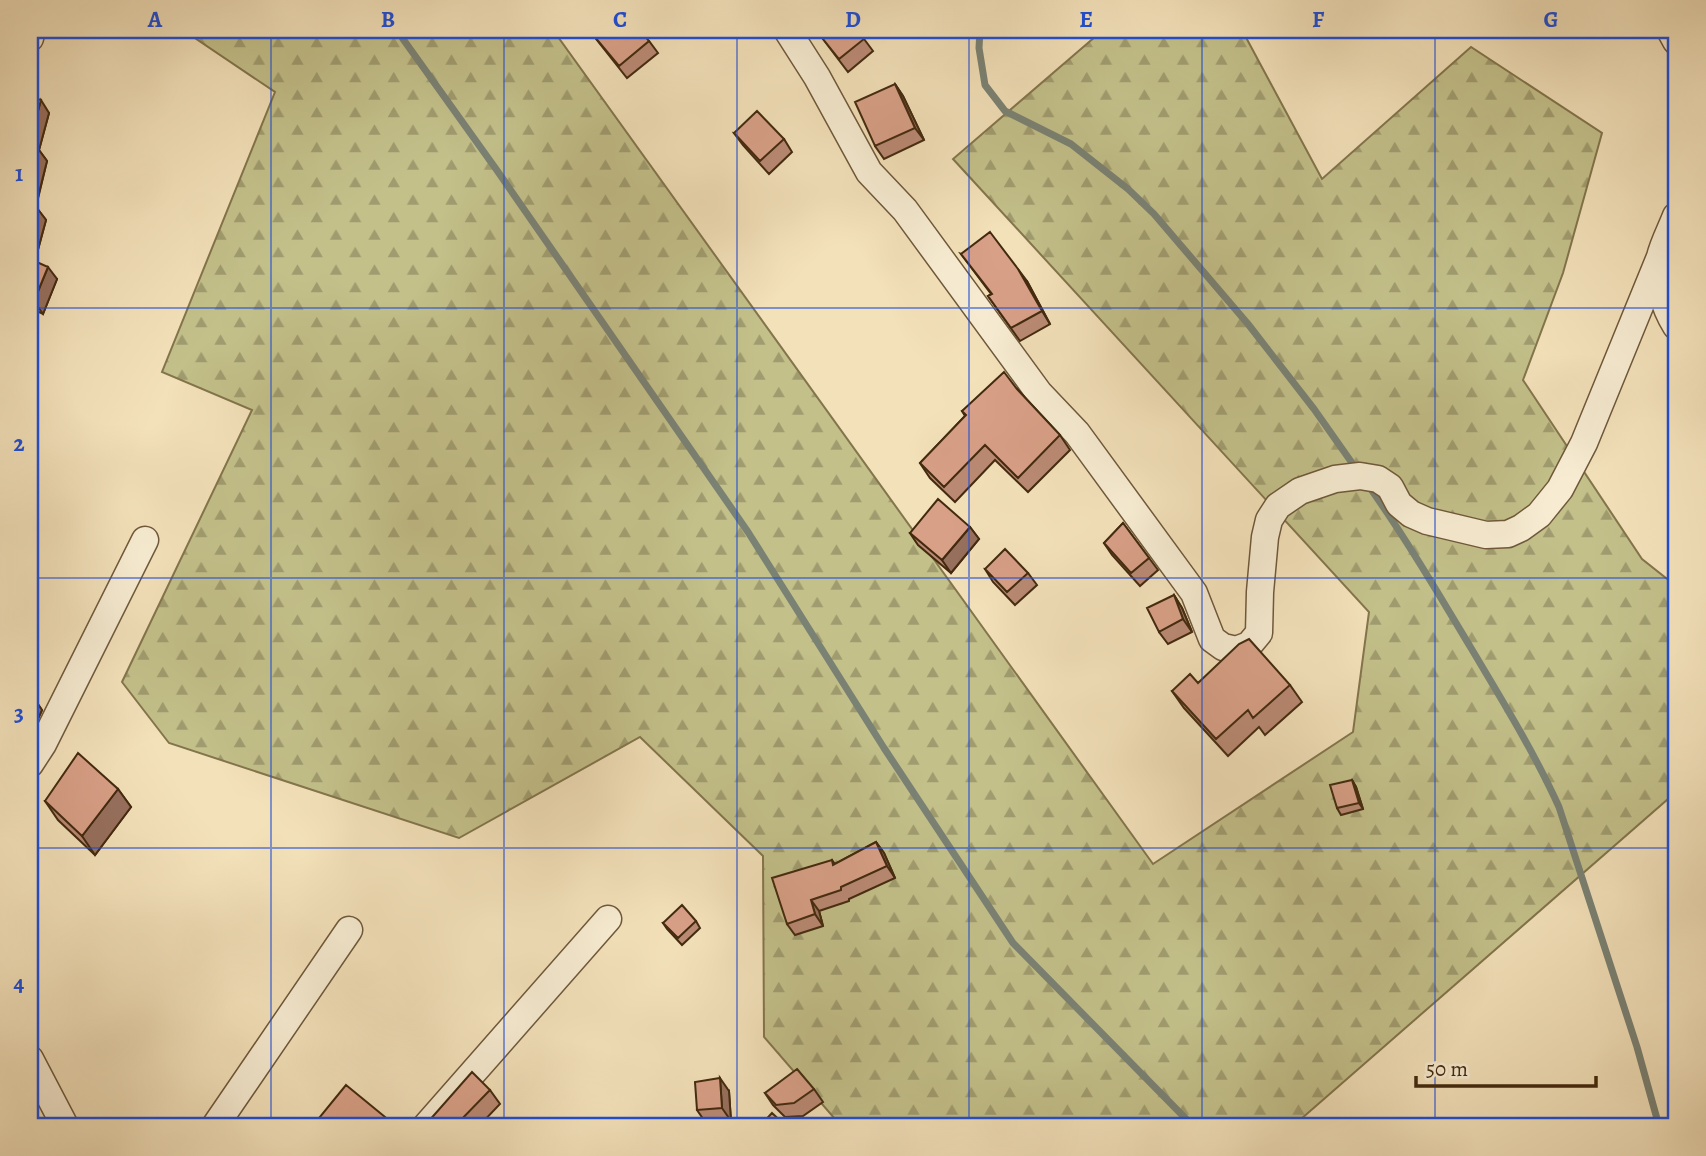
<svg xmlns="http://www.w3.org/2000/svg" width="1706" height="1156" viewBox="0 0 1706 1156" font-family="Alegreya,serif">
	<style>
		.forest { fill: url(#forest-firs); stroke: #83754c; stroke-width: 2 }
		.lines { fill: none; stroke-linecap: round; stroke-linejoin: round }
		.stream { stroke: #7a8274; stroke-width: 7 }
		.minor-casing { stroke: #6f583a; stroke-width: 29 }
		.minor { stroke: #f7ecd2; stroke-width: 26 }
		.wall { fill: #ba8a74; stroke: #432a0f; stroke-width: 2 }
		.shaded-wall { fill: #97705e; stroke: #432a0f; stroke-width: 2 }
		.building { fill: #d8a087; stroke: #432a0f; stroke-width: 2 }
		.grid { fill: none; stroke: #1d4ed8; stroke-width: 2; stroke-opacity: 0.55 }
		.neatline { fill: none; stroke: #1d4ed8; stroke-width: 2.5 }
		.grid-label { font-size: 23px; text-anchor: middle; font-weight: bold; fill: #1d4ed8 }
	</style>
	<defs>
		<pattern id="forest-firs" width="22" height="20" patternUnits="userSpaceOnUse" patternTransform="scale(1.75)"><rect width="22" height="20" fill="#c3c08a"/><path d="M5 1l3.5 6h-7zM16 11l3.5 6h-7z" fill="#a09c6f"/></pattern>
	</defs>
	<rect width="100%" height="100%" fill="#f3e1ba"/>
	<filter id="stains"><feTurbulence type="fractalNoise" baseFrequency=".00286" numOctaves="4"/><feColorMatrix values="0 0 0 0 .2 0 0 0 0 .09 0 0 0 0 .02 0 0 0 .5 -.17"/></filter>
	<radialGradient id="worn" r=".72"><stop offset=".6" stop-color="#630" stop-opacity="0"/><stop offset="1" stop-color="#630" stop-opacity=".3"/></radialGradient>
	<path class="forest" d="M183 30H398L403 39 455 30H553L1153 864 1353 732 1369 612 953 159 1103 30H1242L1322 179 1471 47 1602 133 1563 273 1523 380 1642 559 1676 586V792L1293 1126H841L764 1037 763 856 640 737 459 838 169 743 122 682 252 410 162 372 275 92Z"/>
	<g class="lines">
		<path class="stream" d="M398 30 403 39 496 169 748 532 884 748 1013 943 1193 1126
			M980 30 979 48 985 85 1005 111 1071 144 1128 189 1154 214 1248 324 1314 409 1357 470
			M1368 485C1405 537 1438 593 1471 648 1502 700 1534 752 1559 807L1637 1047 1659 1126"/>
		<defs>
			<path id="minor" d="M787 30 817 77 869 172 905 210 1039 393 1077 433 1194 593 1212 639 1223 647 1236 650 1249 645 1259 633 1260 592 1265 537 1269 520 1278 506 1300 491 1335 479 1360 476 1378 479 1390 487 1399 504 1411 514 1427 521 1486 535 1508 534 1521 528 1539 515 1560 489 1584 443 1660 257
				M1670 30 1676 41
				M30 38 32 30
				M1676 216C1671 229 1663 244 1660 257 1656 280 1664 307 1676 326
				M30 764 43 744 145 540
				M30 1059 65 1126
				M215 1126 349 930
				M426 1126 608 919"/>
		</defs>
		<use href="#minor" class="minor-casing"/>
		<use href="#minor" class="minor"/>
	</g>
	<path class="wall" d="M589 30 649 41 658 53 627 78Z
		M823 39H864L873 51 848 72Z
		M895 84 903 96 924 140 884 159 875 146Z
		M30 97 49 113 39 150 47 161 36 207 46 220 35 261 57 279 43 314 30 308Z
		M734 133 784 139 792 152 769 174 743 145Z
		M961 254 1027 281 1050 324 1020 341 988 296 991 294Z
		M1017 389 1060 435 1070 450 1028 492 995 460 955 502 930 478 920 463 965 416 962 411Z
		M1123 523 1158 570 1140 586 1112 555 1104 543Z
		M970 527 979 539 951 573 918 545 910 533Z
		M985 569 1028 573 1037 585 1015 605 993 582Z
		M1174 595 1182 608 1192 632 1168 644 1159 632Z
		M1198 683 1290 685 1302 702 1265 735 1259 727 1228 756 1184 708 1172 691Z
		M30 692 42 710 37 721 30 716Z
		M1352 780 1356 787 1363 809 1341 815 1337 808Z
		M118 789 131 807 95 855 58 820 45 801Z
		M876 842 884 853 895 878 849 899V901L819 911 823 926 795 935 787 924 832 860 835 864Z
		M696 921 700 928 682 945 667 929 663 923Z
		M814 1089 823 1102 803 1116 785 1117 773 1105 765 1093Z
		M490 1090 500 1104 479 1126H423Z
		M729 1091 731 1121 706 1123 697 1110Z"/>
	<path class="shaded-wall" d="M895 84 903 96 924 140 915 128Z
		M41 100 49 113 39 150 47 161 33 217 30 212V140Z
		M37 208 46 220 34 264 30 258V235Z
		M48 267 57 279 43 314 34 301Z
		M1018 269 1027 281 1050 324 1042 311Z
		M970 527 979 539 951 573 942 560Z
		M1174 595 1182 608 1192 632 1183 619Z
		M30 693 42 710 37 721 30 710Z
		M30 720 34 727 30 733Z
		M1352 780 1356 787 1363 809 1359 803Z
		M118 789 131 807 95 855 82 836Z
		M876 842 884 853 895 878 887 866Z
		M811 900 819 911 823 926 815 914Z
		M720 1078 729 1091 731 1121 722 1108Z"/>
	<path class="building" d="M589 30H640L649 41 619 66Z
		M834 30H856L864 39 839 59 823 39Z
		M895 84 915 128 875 146 855 102Z
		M30 97 41 100 30 140Z
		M757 111 784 139 760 161 734 133Z
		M30 147 38 149 30 184Z
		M30 206 37 208 30 235Z
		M990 232 1018 269 1042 311 1011 328 988 296 992 294 961 254Z
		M30 259 48 267 34 301 30 299Z
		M1004 372 1017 389 1060 435 1018 478 985 445 944 487 920 463 966 415 962 411Z
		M938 499 970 527 942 560 910 533Z
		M1123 523 1149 558 1131 573 1104 543Z
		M1005 549 1028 573 1007 592 985 569Z
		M1174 595 1183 619 1159 632 1147 608Z
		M1249 639 1290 685 1253 718 1248 710 1216 739 1172 691 1190 674 1198 683 1239 644Z
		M78 753 118 789 82 836 45 801Z
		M1352 780 1359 803 1337 808 1330 785Z
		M876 842 887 866 841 887V890L811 900 815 914 787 924 772 878 832 860 833 865Z
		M682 905 696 921 678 938 663 923Z
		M797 1069 814 1089 794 1103 776 1105 765 1093Z
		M472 1072 490 1090 455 1126H423L428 1122Z
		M720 1078 722 1108 697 1110 695 1082Z
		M346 1085 396 1126H321L324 1122 319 1118Z
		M772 1113 786 1126H760Z
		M522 1120 530 1126H517Z"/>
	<path class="grid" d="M271 30V1126M504 30V1126M737 30V1126M969 30V1126M1202 30V1126M1435 30V1126M30 308H1676M30 578H1676M30 848H1676"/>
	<rect width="1706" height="1156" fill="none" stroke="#f3e1ba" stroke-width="77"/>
	<path d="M1416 1076v10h180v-10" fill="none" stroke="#432a0f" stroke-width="3.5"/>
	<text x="1426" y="1076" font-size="21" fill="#432a0f" stroke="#f7ecd2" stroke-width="5" paint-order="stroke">50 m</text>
	<rect x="38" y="38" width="1630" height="1080" class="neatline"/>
	<g class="grid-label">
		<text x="155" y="27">A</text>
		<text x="388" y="27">B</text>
		<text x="620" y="27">C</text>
		<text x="853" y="27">D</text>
		<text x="1086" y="27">E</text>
		<text x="1318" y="27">F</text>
		<text x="1551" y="27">G</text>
		<text x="19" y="181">1</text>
		<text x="19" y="451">2</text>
		<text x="19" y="721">3</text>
		<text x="19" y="991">4</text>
	</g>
	<rect width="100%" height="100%" filter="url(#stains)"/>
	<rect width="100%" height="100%" fill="url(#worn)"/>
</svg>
